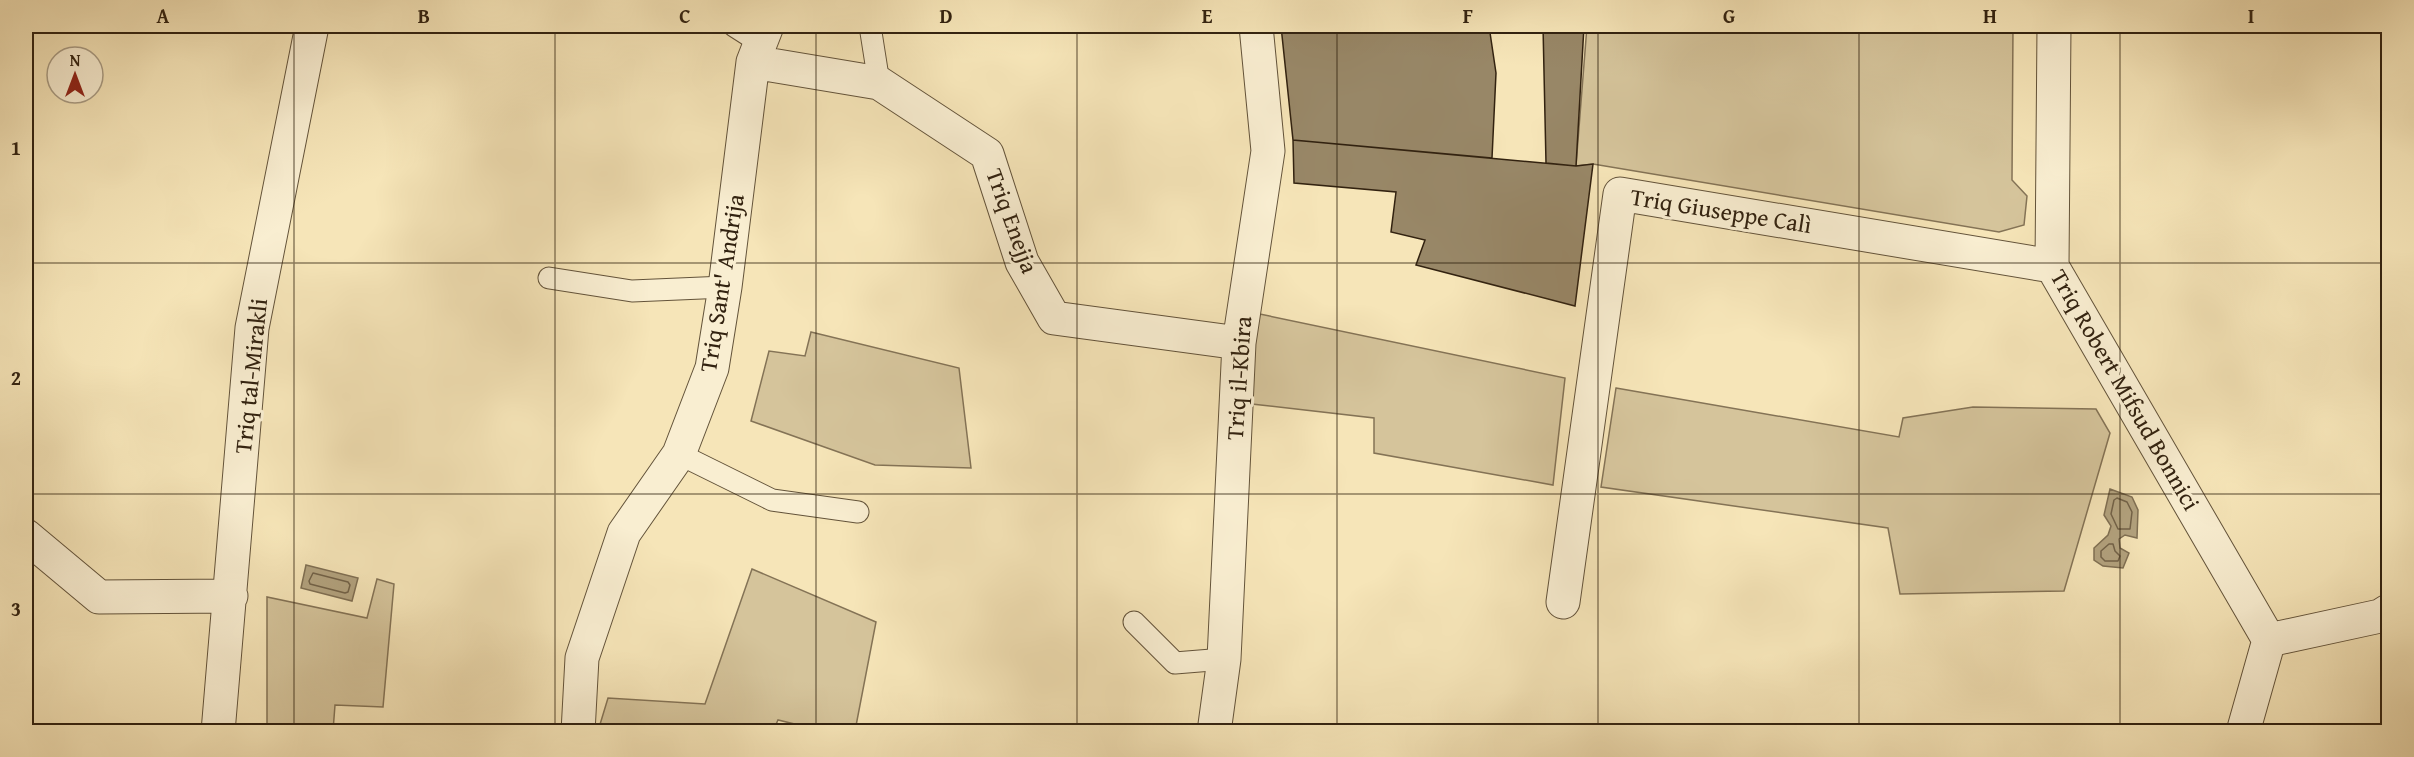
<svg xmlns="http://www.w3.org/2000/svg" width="2414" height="757" viewBox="0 0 2414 757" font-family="'Gentium Book Plus',serif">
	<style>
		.green { fill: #d5c49b; stroke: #847356; stroke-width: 1.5 }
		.water { fill: #b3a37f; stroke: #7f6f53; stroke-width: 1.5 }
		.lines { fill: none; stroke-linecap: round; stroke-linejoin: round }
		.shore { stroke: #726248; stroke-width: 1.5 }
		.building { fill: #988767; stroke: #322210; stroke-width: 1.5 }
		.service-casing { stroke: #63533a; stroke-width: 23 }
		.minor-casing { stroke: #63533a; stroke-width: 35 }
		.service { stroke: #f9eed1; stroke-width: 21 }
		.minor { stroke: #f9eed1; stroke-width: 33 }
		.grid { fill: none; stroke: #322210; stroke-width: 1.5; stroke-opacity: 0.55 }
		.labels { text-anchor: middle; stroke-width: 6; stroke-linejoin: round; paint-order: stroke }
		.street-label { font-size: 24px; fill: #322210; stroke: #f9eed1 }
		.neatline { fill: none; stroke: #322210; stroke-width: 2 }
		.grid-label { font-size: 20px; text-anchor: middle; font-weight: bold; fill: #322210 }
	</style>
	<rect width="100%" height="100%" fill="#f6e5b8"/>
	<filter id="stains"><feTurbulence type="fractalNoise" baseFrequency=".00333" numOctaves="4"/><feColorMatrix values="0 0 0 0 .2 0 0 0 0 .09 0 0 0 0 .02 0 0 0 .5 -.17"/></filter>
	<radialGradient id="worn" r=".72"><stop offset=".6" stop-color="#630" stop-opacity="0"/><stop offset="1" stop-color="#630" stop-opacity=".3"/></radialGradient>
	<path class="green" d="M1587 26H2013L2012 180 2027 196 2024 225 1999 232 1593 164 1576 166Z
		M1255 313 1565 378 1553 485 1374 453V418L1243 403Z
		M811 332 959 368 971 468 875 465 751 421 769 351 805 356Z
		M1616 388 1899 437 1903 418 1973 407 2096 409 2110 433 2064 591 1900 594 1888 528 1601 487Z
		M752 569 876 622 855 731H823L778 720 773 731H598L608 698 705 704Z
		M377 579 394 584 383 707 335 705 333 731H267V597L367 618Z"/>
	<path class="water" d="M2110 489 2132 497 2138 510 2137 538 2125 535 2119 539 2120 548 2129 553 2123 568 2103 566 2094 560V548L2108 535 2111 526 2104 515Z
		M306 565 358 578 352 601 301 588Z"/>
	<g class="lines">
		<path class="shore" d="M2117 498 2127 502 2132 512 2130 529H2118L2111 514 2114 500Z
			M2109 544H2113L2115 551 2120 556 2118 561H2105L2101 557V551Z
			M313 573 348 582 350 585 348 592 345 593 310 584 309 581Z"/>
	</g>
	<path class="building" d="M1281 26H1489L1496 73 1492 158 1293 140Z
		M1543 26H1584L1576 166 1546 163Z
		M1293 140 1576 166 1593 164 1575 306 1416 265 1425 240 1391 232 1396 192 1294 183Z"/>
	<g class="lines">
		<defs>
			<path id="service" d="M734 26 759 42
				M870 26 879 83
				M549 278 632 291 725 287
				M679 454 772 500 858 512
				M1134 622 1175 663 1224 659"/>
			<path id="minor" d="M2054 26 2052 266 2269 640 2243 732
				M753 62 879 83 987 154 1022 262 1054 318 1239 343
				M26 536 99 597 231 596
				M1563 602 1620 194 2052 266
				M2269 640 2380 616 2388 611
				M218 732 252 328 312 26
				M578 732 582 658 624 533 679 454 712 368 725 287 753 62 767 26
				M1214 732 1224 659 1239 343 1268 151 1256 26"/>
		</defs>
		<use href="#service" class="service-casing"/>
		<use href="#minor" class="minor-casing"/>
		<use href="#service" class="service"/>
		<use href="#minor" class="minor"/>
	</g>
	<path class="grid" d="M294 26V732M555 26V732M816 26V732M1077 26V732M1337 26V732M1598 26V732M1859 26V732M2120 26V732M26 263H2388M26 494H2388"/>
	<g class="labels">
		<g class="street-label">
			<text transform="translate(1721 211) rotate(9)" y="8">Triq Giuseppe Calì</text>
			<text transform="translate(1012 221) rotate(70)" y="8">Triq Enejja</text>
			<text transform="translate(722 283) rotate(-81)" y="8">Triq Sant' Andrija</text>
			<text transform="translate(251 376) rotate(-84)" y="8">Triq tal-Mirakli</text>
			<text transform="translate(1239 378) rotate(-86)" y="8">Triq il-Kbira</text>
			<text transform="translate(2125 390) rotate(60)" y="8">Triq Robert Mifsud Bonnici</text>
		</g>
	</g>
	<rect width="2414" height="757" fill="none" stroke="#f6e5b8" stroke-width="66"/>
	<g transform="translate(75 75)"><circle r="28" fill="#f9eed1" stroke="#a99c84" stroke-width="1.5"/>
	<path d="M0-4.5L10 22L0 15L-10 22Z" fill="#8f2418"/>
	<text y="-9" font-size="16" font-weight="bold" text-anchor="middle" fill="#322210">N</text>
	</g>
	<rect x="33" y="33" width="2348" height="691" class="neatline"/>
	<g class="grid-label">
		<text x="163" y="23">A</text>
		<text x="424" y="23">B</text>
		<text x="685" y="23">C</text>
		<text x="946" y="23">D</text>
		<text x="1207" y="23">E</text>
		<text x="1468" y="23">F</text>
		<text x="1729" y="23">G</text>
		<text x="1990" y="23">H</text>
		<text x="2251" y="23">I</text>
		<text x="16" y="155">1</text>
		<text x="16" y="385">2</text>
		<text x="16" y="616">3</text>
	</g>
	<rect width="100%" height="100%" filter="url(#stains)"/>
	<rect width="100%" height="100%" fill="url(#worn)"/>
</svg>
